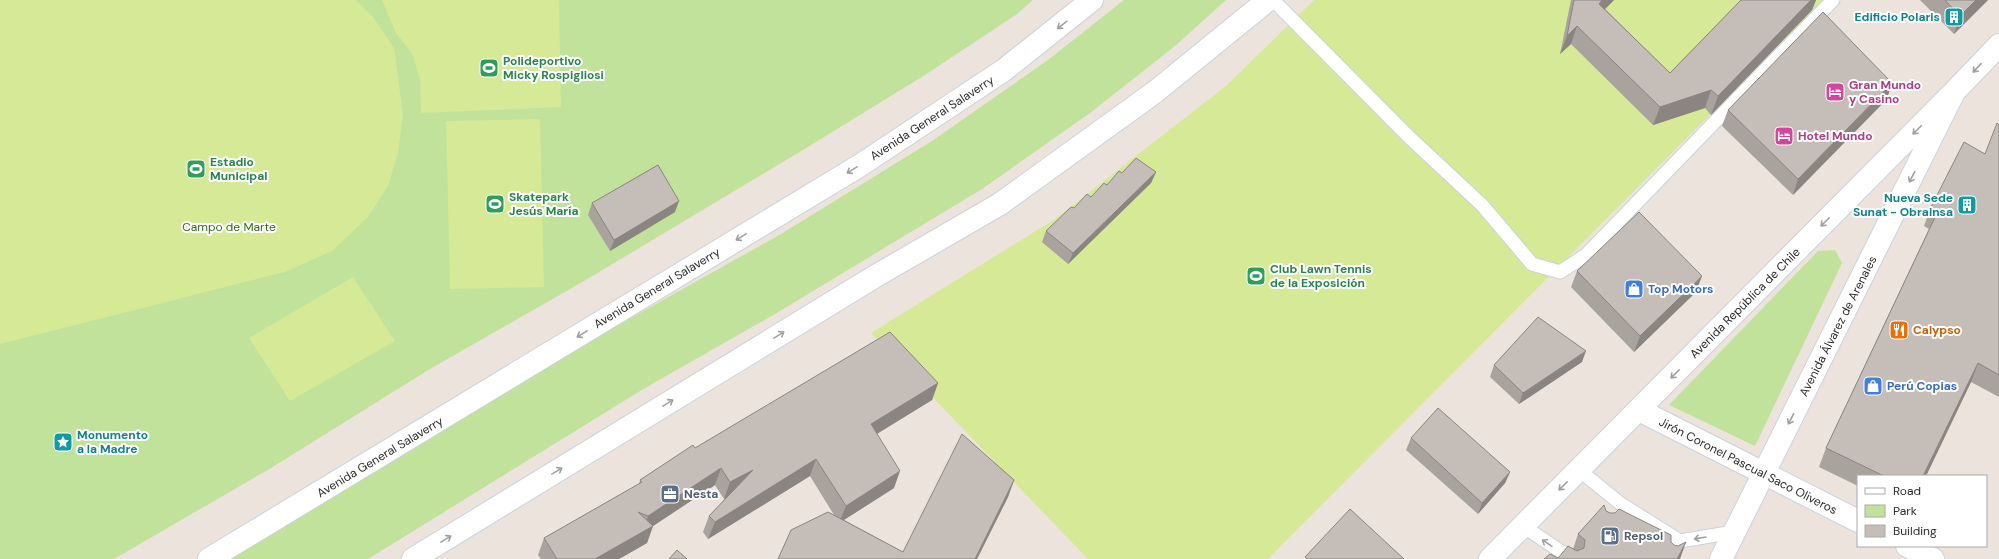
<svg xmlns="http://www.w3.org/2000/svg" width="1999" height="559" viewBox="0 0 1999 559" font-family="'DM Sans',sans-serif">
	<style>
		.green { fill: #c0e29a }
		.pitch { fill: #d5e996 }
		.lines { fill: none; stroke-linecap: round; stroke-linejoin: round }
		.service-casing { stroke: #cbd2dc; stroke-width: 15 }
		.minor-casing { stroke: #cbd2dc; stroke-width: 24 }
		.tertiary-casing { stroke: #cbd2dc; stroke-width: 24 }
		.secondary-casing { stroke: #cbd2dc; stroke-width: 24 }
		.service { stroke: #fff; stroke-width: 13 }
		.minor { stroke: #fff; stroke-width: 22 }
		.tertiary { stroke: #fff; stroke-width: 22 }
		.secondary { stroke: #fff; stroke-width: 22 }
		.wall { fill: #a9a39e }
		.shaded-wall { fill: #8a8581 }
		.building { fill: #c5beb8; stroke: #8a8581 }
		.oneway { stroke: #a0a0a0 }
		.labels { text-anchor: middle; stroke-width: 4; stroke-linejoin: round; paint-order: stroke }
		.culture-label { font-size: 12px; font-weight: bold; fill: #0d838f; stroke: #fff; text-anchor: end }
		.leisure-label { font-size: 12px; font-weight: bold; fill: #27864d; stroke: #fff; text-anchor: start }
		.hotel-label { font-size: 12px; font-weight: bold; fill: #b23c85; stroke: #fff; text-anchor: start }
		.street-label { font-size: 12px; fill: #2b2b2b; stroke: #fff }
		.park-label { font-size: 12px; fill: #39671c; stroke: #fff }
		.shop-label { font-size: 12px; font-weight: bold; fill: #366cbe; stroke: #fff; text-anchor: start }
		.food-label { font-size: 12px; font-weight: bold; fill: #c56008; stroke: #fff; text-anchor: start }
		.service-label { font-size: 12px; font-weight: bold; fill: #4e5e75; stroke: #fff; text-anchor: start }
	</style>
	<rect width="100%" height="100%" fill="#ece3dd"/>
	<path class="green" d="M0 0H1033L1017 14 925 75 798 153 584 281 430 369 271 468 114 559H0Z
		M1124 0H1226L1175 46 1090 113 982 189 775 314 645 388 368 559H231L588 342 781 234 932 141 1048 60Z
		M1835 250 1842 263 1755 446 1669 405 1818 251Z"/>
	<path class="pitch" d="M0 0H356L373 17 394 48 403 114 398 153 388 186 368 217 332 251 285 272 0 344Z
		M382 0H559L561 107 421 113 420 81 413 55 396 33Z
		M1314 0H1824L1268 559H1088L871 333 1055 219 1226 86Z
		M540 119 544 287 450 289 446 121Z
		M353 277 395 341 290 401 249 338Z"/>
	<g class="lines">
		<defs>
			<path id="service" d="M1273 0 1409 137 1482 205 1532 264 1560 272 1586 255 1833 0
				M1579 470 1621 504 1680 541
				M1523 526 1572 559
				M1676 548 1680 541 1734 532"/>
			<path id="minor" d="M1639 410 1858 521
				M1907 546 1933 559"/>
			<path id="tertiary" d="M1490 559 1950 96"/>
			<path id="secondary" d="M209 559 859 166 1004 70 1092 0
				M413 559 874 277 1000 204 1155 92 1268 0
				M1721 559 1954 92 1999 45"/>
		</defs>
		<use href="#service" class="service-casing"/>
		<use href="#minor" class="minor-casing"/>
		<use href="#tertiary" class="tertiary-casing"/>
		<use href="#secondary" class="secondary-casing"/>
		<use href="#service" class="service"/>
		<use href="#minor" class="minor"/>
		<use href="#tertiary" class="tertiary"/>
		<use href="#secondary" class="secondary"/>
	</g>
	<path class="wall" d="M1571 0H1614L1605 9 1670 73 1741 0H1816L1812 10 1711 115 1705 108 1653 125 1571 44 1560 54Z
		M1920 0H1988L1954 34Z
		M1887 99 1793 195 1722 126 1728 110Z
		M1999 125V397L1971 382 1926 476H1858V486L1819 467 1826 448 1929 229 1924 226 1931 207 1985 154Z
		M1156 172 1151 183 1068 264 1042 242 1046 231 1074 208 1091 197 1122 173Z
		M592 203 675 212 610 251 588 215Z
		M1577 271 1696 292 1634 352 1571 287Z
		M1582 362 1519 404 1490 377 1494 365Z
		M938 383 932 400 877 434 894 488 844 520 903 552 1014 480 1008 497 977 559H778L834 515 810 476 708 539 703 532 709 516 726 498 724 499 715 485 653 526 647 543 619 559H541L538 555 544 538 639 484 640 480 695 448Z
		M1411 438 1510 472 1505 483 1478 514 1406 450Z
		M1606 511 1671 542 1680 559 1558 558 1573 549 1578 534Z"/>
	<path class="shaded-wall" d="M1602 0H1614L1592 22 1599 4Z
		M1811 0H1816L1812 10 1711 115 1718 96Z
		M1976 0H1988L1954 34 1960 16Z
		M1577 26 1571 44 1560 54 1567 36Z
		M1892 83 1887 99 1793 195 1798 179Z
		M1711 90 1705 108 1653 125 1660 107Z
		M1156 172 1151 183 1068 264 1073 253Z
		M679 201 675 212 610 251 614 240Z
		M1702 276 1696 292 1634 352 1640 336Z
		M1586 351 1582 362 1519 404 1523 393Z
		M1978 363 1971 382 1926 476H1923Z
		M938 383 932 400 865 441 871 424Z
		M816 459 810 476 708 539 715 522Z
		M721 468 715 485 647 530 653 526 647 543 619 559H595L642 532 648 516Z
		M753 470 746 486 724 499 730 482Z
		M900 471 894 488 839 523 846 506Z
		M1510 472 1505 483 1478 514 1482 503Z
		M1014 480 1008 497 977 559H975Z
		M1686 542 1680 559H1677Z"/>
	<path class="building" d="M1574 0H1602L1599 4 1670 73 1741 0H1811L1718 96 1711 90 1660 107 1577 26 1567 36Z
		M1945 0H1976L1960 16Z
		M1823 12 1892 83 1798 179 1728 110Z
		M1997 123 1999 125V375L1978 363 1923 476H1884L1826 448 1938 211 1931 207 1964 142 1985 154Z
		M1136 158 1156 172 1073 253 1046 231 1071 207 1074 208 1087 194 1091 197 1104 183 1107 185 1119 171 1122 173Z
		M658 165 679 201 614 240 592 203Z
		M1639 212 1702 276 1640 336 1577 271Z
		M1538 317 1586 351 1523 393 1494 365Z
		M890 332 938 383 871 424 900 471 846 506 816 459 715 522 709 516 753 470 730 482 721 468 648 516 638 512 653 526 595 559H557L544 538 642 482 640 480 693 445 695 448Z
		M1438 408 1510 472 1482 503 1411 438Z
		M962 434 1014 480 975 559H778L791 530 828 512 903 552Z
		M1604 505 1606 511 1610 513H1615L1619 509 1671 535V542L1674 545 1678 546 1686 542 1677 559H1544L1550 554 1558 558 1568 546 1577 551 1584 548 1585 540 1578 534Z
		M1350 509 1404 559H1307L1305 557Z
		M677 550 687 559H669Z"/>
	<defs><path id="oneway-shaft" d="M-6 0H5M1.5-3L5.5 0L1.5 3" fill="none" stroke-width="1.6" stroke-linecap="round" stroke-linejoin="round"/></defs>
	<g class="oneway">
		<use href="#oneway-shaft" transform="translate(1062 25) rotate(142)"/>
		<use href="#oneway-shaft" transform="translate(1977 68) rotate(133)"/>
		<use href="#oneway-shaft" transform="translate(1917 130) rotate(135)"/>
		<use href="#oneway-shaft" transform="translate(852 170) rotate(149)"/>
		<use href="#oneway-shaft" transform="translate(1912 177) rotate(117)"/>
		<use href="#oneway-shaft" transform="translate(1825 222) rotate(135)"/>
		<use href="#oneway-shaft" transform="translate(741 237) rotate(149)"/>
		<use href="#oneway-shaft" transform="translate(582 334) rotate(149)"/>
		<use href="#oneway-shaft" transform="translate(779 335) rotate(-31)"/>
		<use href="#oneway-shaft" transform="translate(1675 374) rotate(135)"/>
		<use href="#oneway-shaft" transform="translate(668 403) rotate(-31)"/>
		<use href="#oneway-shaft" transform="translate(1791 419) rotate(117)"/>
		<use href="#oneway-shaft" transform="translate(557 471) rotate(-31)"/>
		<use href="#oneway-shaft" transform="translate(1563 486) rotate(135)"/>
		<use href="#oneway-shaft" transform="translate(1700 538) rotate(170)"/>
		<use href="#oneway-shaft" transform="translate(446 539) rotate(-31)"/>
		<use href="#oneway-shaft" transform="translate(1547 543) rotate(-146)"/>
	</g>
	<defs>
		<symbol id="building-square" viewBox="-11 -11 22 22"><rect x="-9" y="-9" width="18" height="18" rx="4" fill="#0f9aa8" stroke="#fff"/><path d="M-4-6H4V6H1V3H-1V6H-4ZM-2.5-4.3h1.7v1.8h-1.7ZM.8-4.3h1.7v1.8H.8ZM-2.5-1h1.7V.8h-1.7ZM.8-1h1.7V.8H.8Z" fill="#fff"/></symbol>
		<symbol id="stadium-square" viewBox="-11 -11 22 22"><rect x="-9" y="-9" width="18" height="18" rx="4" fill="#2e9e5b" stroke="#fff"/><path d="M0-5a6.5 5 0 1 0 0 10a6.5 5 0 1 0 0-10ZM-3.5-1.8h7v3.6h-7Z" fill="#fff"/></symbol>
		<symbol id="hotel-square" viewBox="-11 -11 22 22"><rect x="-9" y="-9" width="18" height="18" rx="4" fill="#d1479c" stroke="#fff"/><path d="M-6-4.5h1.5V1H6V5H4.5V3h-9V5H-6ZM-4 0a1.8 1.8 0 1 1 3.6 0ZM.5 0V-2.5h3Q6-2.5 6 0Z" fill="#fff"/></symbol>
		<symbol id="shop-square" viewBox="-11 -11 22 22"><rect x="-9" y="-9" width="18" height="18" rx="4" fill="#3f7fe0" stroke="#fff"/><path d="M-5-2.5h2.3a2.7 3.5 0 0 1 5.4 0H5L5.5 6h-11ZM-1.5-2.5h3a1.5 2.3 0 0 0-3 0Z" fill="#fff"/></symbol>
		<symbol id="restaurant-square" viewBox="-11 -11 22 22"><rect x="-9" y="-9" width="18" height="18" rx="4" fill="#e8710a" stroke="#fff"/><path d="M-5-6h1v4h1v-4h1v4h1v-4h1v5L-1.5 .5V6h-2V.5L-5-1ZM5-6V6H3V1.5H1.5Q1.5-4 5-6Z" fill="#fff"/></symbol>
		<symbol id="sight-square" viewBox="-11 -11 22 22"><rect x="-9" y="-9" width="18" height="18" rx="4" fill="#0f9aa8" stroke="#fff"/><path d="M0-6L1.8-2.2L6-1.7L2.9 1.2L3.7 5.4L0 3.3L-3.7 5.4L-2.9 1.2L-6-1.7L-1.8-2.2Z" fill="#fff"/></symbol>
		<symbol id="office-square" viewBox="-11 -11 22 22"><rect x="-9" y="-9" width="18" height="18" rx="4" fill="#5c6f8a" stroke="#fff"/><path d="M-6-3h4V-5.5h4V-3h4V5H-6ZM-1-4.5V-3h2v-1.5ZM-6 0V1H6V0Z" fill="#fff"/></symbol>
		<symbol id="fuel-square" viewBox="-11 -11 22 22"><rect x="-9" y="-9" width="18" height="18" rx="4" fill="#5c6f8a" stroke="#fff"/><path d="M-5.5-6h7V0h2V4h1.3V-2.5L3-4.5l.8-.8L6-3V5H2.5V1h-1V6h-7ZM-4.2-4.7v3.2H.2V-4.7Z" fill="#fff"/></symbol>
	</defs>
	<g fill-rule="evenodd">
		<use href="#building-square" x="1943" y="6" width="22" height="22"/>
		<use href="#stadium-square" x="478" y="57" width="22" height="22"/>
		<use href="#hotel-square" x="1824" y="81" width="22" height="22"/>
		<use href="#hotel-square" x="1773" y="125" width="22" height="22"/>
		<use href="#stadium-square" x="185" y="158" width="22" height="22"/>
		<use href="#stadium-square" x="484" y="193" width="22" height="22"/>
		<use href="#building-square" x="1956" y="194" width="22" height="22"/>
		<use href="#stadium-square" x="1245" y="265" width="22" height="22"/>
		<use href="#shop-square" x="1623" y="278" width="22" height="22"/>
		<use href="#restaurant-square" x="1888" y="319" width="22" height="22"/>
		<use href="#shop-square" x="1862" y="375" width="22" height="22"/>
		<use href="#sight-square" x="52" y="431" width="22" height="22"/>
		<use href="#office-square" x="659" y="483" width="22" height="22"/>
		<use href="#fuel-square" x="1599" y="525" width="22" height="22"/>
	</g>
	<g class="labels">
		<g class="culture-label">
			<text x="1940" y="21">Edificio Polaris</text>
			<text x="1953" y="202">Nueva Sede<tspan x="1953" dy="14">Sunat - Obrainsa</tspan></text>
			<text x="77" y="439" text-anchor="start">Monumento<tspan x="77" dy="14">a la Madre</tspan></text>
		</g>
		<g class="leisure-label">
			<text x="503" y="65">Polideportivo<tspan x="503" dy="14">Micky Rospigliosi</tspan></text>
			<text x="210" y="166">Estadio<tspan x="210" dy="14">Municipal</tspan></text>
			<text x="509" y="201">Skatepark<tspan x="509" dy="14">Jesús María</tspan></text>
			<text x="1270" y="273">Club Lawn Tennis<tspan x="1270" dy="14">de la Exposición</tspan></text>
		</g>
		<g class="hotel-label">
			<text x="1849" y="89">Gran Mundo<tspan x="1849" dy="14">y Casino</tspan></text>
			<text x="1798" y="140">Hotel Mundo</text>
		</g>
		<g class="street-label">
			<text transform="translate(932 118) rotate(-33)" y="4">Avenida General Salaverry</text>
			<text transform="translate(657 288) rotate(-31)" y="4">Avenida General Salaverry</text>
			<text transform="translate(1745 303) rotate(-45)" y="4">Avenida República de Chile</text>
			<text transform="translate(1838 326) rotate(-63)" y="4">Avenida Álvarez de Arenales</text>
			<text transform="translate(380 457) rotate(-31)" y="4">Avenida General Salaverry</text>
			<text transform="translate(1748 466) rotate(27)" y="4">Jirón Coronel Pascual Saco Oliveros</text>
		</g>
		<g class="park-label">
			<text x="229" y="231">Campo de Marte</text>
		</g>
		<g class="shop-label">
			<text x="1648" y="293">Top Motors</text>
			<text x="1887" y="390">Perú Copias</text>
		</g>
		<g class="food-label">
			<text x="1913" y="334">Calypso</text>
		</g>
		<g class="service-label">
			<text x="684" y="498">Nesta</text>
			<text x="1624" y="540">Repsol</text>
		</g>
	</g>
	<rect x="1857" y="475" width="130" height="72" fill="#ffffff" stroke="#aaaaaa"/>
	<rect x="1865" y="488" width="20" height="6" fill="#ffffff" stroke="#aaaaaa"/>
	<text x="1893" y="495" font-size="12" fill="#2b2b2b">Road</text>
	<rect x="1865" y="505" width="20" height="12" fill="#c0e29a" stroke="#aaaaaa"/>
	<text x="1893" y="515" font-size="12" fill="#2b2b2b">Park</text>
	<rect x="1865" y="525" width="20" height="12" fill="#c5beb8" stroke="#aaaaaa"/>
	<text x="1893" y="535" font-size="12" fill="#2b2b2b">Building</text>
</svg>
